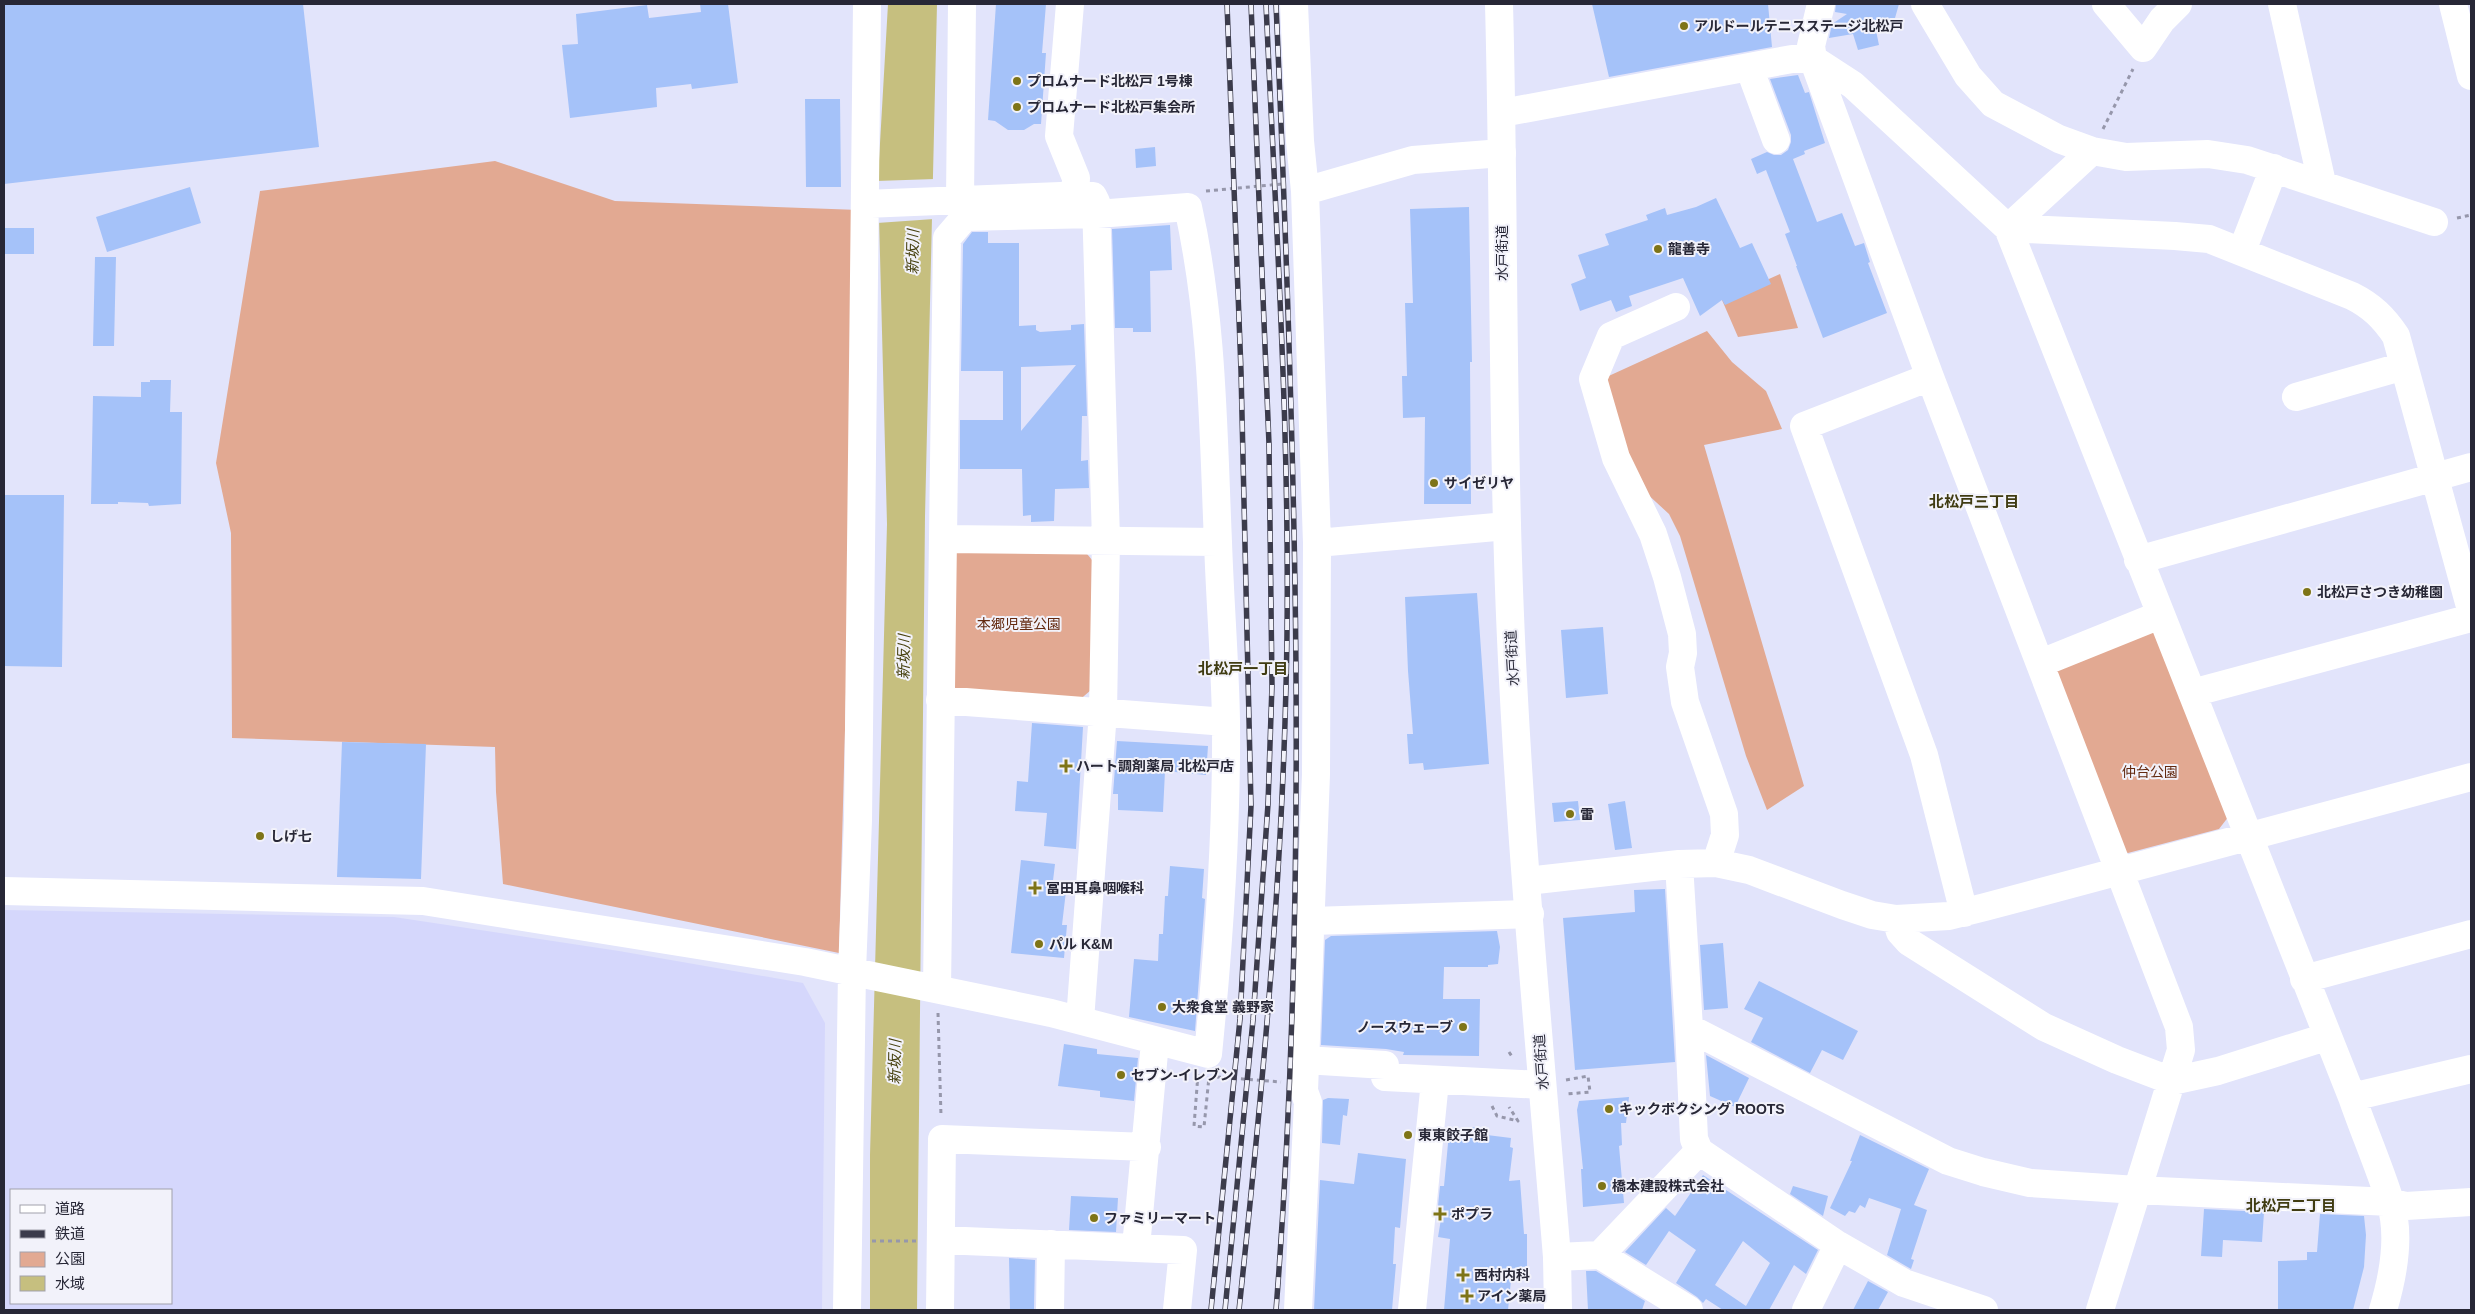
<svg xmlns="http://www.w3.org/2000/svg" width="2475" height="1314" viewBox="0 0 2475 1314" font-family="Helvetica,'Noto Sans JP',sans-serif">
	<style>
		.built { fill: #d5d7fc; fill-rule: evenodd }
		.green { fill: #e2a992 }
		.water { fill: #c6bf7f }
		.pier { fill: #e2e4fb }
		.building { fill: #a5c2f9; fill-rule: evenodd }
		.lines { fill: none; stroke-linecap: round; stroke-linejoin: round }
		.path { stroke: #9697ab; stroke-width: 3; stroke-dasharray: 4 4; stroke-linecap: butt }
		.minor { stroke: #fff; stroke-width: 28 }
		.highway { stroke: #fff; stroke-width: 28 }
		.rail-casing { stroke: #3b3b4b; stroke-width: 5.5 }
		.rail { stroke: #f2f2fa; stroke-width: 4; stroke-dasharray: 11; stroke-linecap: butt }
		.poi-dot { fill: #7e7417; stroke: #f2f2fa; stroke-width: 2 }
		.labels { text-anchor: middle; stroke-width: 4; stroke-linejoin: round; paint-order: stroke }
		.poi-label { font-size: 14px; font-weight: bold; fill: #272736; stroke: #f2f2fa; text-anchor: start }
		.street-label { font-size: 14px; fill: #272736; stroke: #f2f2fa }
		.park-label { font-size: 14px; fill: #63290f; stroke: #f2f2fa }
		.water-label { font-size: 15px; font-style: italic; fill: #47410f; stroke: #f2f2fa }
		.neighbourhood-label { font-size: 15px; font-weight: bold; fill: #403c12; stroke: #f2f2fa }
	</style>
	<rect width="100%" height="100%" fill="#e2e4fb"/>
	<path class="built" d="M4 910 394 917 619 951 803 983 825 1023 822 1310H4ZM11 1190H171V1303H11Z"/>
	<path class="green" d="M495 161 615 201 859 210 839 953 503 884 496 792 495 747 232 738 231 533 216 463 260 191Z
		M1780 274 1798 328 1738 337 1722 300Z
		M1707 331 1732 362 1766 391 1782 429 1704 445 1804 786 1767 810 1746 756 1680 536 1669 514 1644 491 1589 385Z
		M962 547 1083 549 1092 560 1091 690 1077 702 959 692 946 678 948 560Z
		M2155 630 2229 816 2219 829 2128 853 2119 850 2055 665Z"/>
	<path class="water" d="M888 4H937L925 516 917 1310H870V1155L887 524 878 178Z"/>
	<path class="pier" d="M935 179 934 219 877 223 876 181Z"/>
	<path class="building" d="M4 4H303L319 147 4 184Z
		M700 4H728L738 83 692 89 691 84 656 88 657 107 570 118 562 45 578 44 576 14 647 5 649 18 701 12Z
		M996 4H1046L1042 53H1046L1041 124H1034L1024 130H1008L995 121 988 120Z
		M1592 4H1768L1772 47 1609 77Z
		M1836 4H1899L1893 25 1874 21 1879 45 1858 50 1853 34 1829 38 1832 24 1847 14 1835 12Z
		M1798 75 1805 93 1809 92 1825 143 1804 151 1805 154 1793 159 1817 222 1842 213 1855 246 1864 243 1870 262 1868 263 1887 313 1823 338 1796 266H1797L1785 234 1790 232 1766 170 1757 174 1751 159 1767 152 1774 155H1781L1788 150 1791 142V135L1770 79Z
		M805 99H840L841 187H806Z
		M1155 147 1156 166 1136 168 1135 149Z
		M190 187 201 223 107 252 96 217Z
		M1716 198 1740 248 1752 243 1771 284 1725 305 1722 300 1700 316 1683 278 1629 296 1632 306 1616 312 1611 300 1580 311 1571 284 1586 278 1578 255 1609 245 1605 234 1648 220 1646 215 1665 208 1667 215 1696 207Z
		M1469 207 1472 362H1470L1471 504H1424L1425 417 1403 418 1402 376H1407L1405 303H1413L1410 209Z
		M1170 225 1172 270 1150 271 1151 332H1133V328H1115L1112 229Z
		M4 228H34V254H4Z
		M972 232H988V243H1019V326L1036 325V330L1040 332 1071 330V325L1084 324 1087 416H1082L1081 461 1088 460 1089 488 1055 489 1054 521 1031 522V515L1023 516 1022 469H960V420H1003V371H961L963 244ZM1076 365 1021 431V367Z
		M95 257H116L114 346H93Z
		M150 380H171L170 412H182L181 504 149 506 148 503 118 502V504H91L93 396 141 397V382H150Z
		M4 495H64L62 667 4 666Z
		M1477 593 1489 764 1424 770 1423 763 1409 764 1407 734H1413L1408 671 1405 597Z
		M1603 627 1608 694 1566 698 1561 630Z
		M1032 723 1083 727 1076 849 1044 846 1047 813 1015 811 1017 781 1028 782Z
		M1117 741 1208 746 1206 775 1165 771 1163 812 1118 810V794H1113Z
		M342 742 426 744 421 879 337 877Z
		M1578 801 1580 820 1554 822 1552 803Z
		M1625 801 1632 848 1615 850 1608 804Z
		M1021 860 1055 864 1052 889 1066 891 1062 925H1067L1064 958 1011 953Z
		M1170 866 1204 869 1202 898 1205 899 1195 1031 1129 1017 1134 959 1158 961 1159 934H1163L1165 896H1168Z
		M1665 889 1675 1062 1575 1070 1563 918 1635 912 1634 890Z
		M1497 931 1500 947 1498 964 1488 965V967H1444L1443 999H1480L1479 1056 1403 1055 1404 1052 1386 1049 1321 1045 1325 940 1331 936Z
		M1723 943 1728 1008 1704 1010 1700 945Z
		M1759 981 1858 1031 1843 1060 1822 1050 1810 1073 1751 1042 1763 1018 1744 1009Z
		M1064 1044 1097 1049V1054L1138 1058 1134 1101 1100 1097V1091L1058 1086Z
		M1706 1055 1749 1078 1735 1107 1710 1096Z
		M1629 1097 1626 1123H1621L1622 1145 1619 1146 1624 1203 1583 1207 1581 1169H1583L1577 1110 1579 1101Z
		M1328 1098 1349 1099 1347 1116 1343 1115 1340 1145 1322 1143 1323 1100Z
		M1471 1127 1488 1129 1487 1135 1511 1138 1510 1147 1513 1148 1509 1181 1520 1180 1524 1234H1527V1269L1512 1270 1508 1310H1444L1450 1239 1438 1237 1443 1207 1438 1206 1440 1186H1444L1449 1133 1471 1135Z
		M1860 1135 1929 1169 1914 1205 1927 1210 1911 1259 1914 1260 1911 1269 1887 1255 1901 1209 1869 1198 1865 1208 1860 1205 1855 1213 1849 1211 1845 1216 1830 1208 1852 1161H1850Z
		M1358 1153 1406 1159 1400 1228 1395 1227 1393 1264H1396L1392 1310H1314L1320 1180 1354 1184Z
		M1703 1175 1818 1250 1806 1274 1794 1265 1769 1310H1723L1706 1299 1703 1303 1697 1297 1676 1283 1696 1250 1669 1231 1646 1265 1625 1252 1666 1208 1675 1216ZM1743 1241 1770 1263 1746 1306 1715 1285Z
		M1793 1186 1828 1196 1823 1216 1790 1194Z
		M1071 1196 1118 1198 1116 1232 1069 1230Z
		M2204 1209 2264 1212 2262 1242 2223 1240 2222 1257 2201 1256Z
		M2320 1214 2364 1216 2366 1235 2364 1267 2353 1310H2278V1261L2307 1260V1252H2317Z
		M1009 1258 1035 1260 1034 1310H1010Z
		M1586 1271H1596L1645 1301 1642 1310H1588Z
		M1868 1281 1888 1292 1878 1310H1853Z"/>
	<g class="lines">
		<path class="path" d="M2103 129 2133 69
			M1206 191 1282 184
			M2457 218 2471 215
			M938 1013 941 1116
			M1509 1052 1513 1058
			M1198 1074 1194 1126 1204 1127 1209 1077
			M1217 1077 1281 1082
			M1566 1080 1588 1076 1590 1092 1567 1094
			M1492 1106 1497 1116 1518 1121 1509 1107
			M872 1241H918"/>
		<path class="minor" d="M1070 4 1059 136 1076 178 1075 195
			M1294 4 1300 141 1305 191
			M1821 4 1811 46 1813 59 1930 377 2179 1027 2181 1050 2100 1310
			M1925 4 1968 76 1993 104 2059 139 2092 151 2126 157 2208 154 2247 160 2434 222
			M2106 4 2143 48 2162 20 2178 4
			M2282 4 2322 183
			M2453 4 2471 76
			M1749 67 1776 140
			M1502 113 1792 59H1813L1853 85 2008 228 2352 1097C2364 1132 2379 1166 2390 1201 2401 1235 2393 1277 2383 1310
			M960 199 962 4
			M865 204 1086 195 1093 196 1096 202 1106 540 1103 712 1080 1020
			M2008 228 2175 236 2209 239 2352 296C2372 306 2384 318 2396 336L2471 610
			M2008 228 2092 151
			M2242 251 2274 168
			M1676 307 1611 336 1593 379 1616 458 1653 534 1667 577 1682 634 1683 653 1680 667 1685 702 1724 814 1725 835 1716 863
			M1930 377 1804 426 1924 755 1964 913
			M2296 397 2404 366
			M944 539 1218 542
			M1317 543 1507 526
			M2138 560 2471 467
			M2041 663 2160 615
			M2192 693 2471 618
			M940 700 1226 722
			M1679 864 1689 1028 1948 1161 1983 1172 2030 1183 2137 1190 2390 1202 2406 1206 2471 1202
			M1527 881 1679 864 1716 863 1749 870 1842 905 1872 915 1896 919 1949 916 1985 907 2471 777
			M4 891 423 901 805 962 1051 1013 1208 1054C1219 944 1227 832 1226 721 1225 662 1220 602 1218 542 1213 427 1213 320 1188 207L1097 214 965 217 947 238 937 989
			M1896 919 1900 932 1909 942 2044 1027 2117 1060 2172 1081 2218 1071 2326 1037
			M1312 921 1530 914
			M2304 979 2471 934
			M1689 1028 1694 1139 1699 1151 1838 1245 1904 1283 1984 1310
			M1305 1060 1385 1065V1077L1542 1085
			M2352 1097 2471 1069
			M941 1240 1183 1250 1177 1310
			M1136 1247 1155 1042
			M1557 1257 1600 1255
			M847 1310 852 971 858 820 867 4
			M940 1310 942 1139 1147 1147
			M1050 1310 1051 1244
			M1298 1310 1308 1102 1304 1091 1316 774 1317 543 1305 191 1413 160 1502 153
			M1412 1310 1435 1081
			M1689 1310 1600 1255 1699 1151
			M1806 1310 1838 1245"/>
		<path class="highway" d="M1499 4C1504 189 1502 374 1508 559 1515 792 1538 1025 1557 1257L1558 1310"/>
		<defs>
			<path id="rail" d="M1211 1310 1240 1019 1251 806 1241 371 1227 4
				M1225 1310 1253 1020 1268 804 1272 685 1269 444 1251 4
				M1239 1310C1261 1103 1281 896 1286 687 1292 460 1276 231 1266 4
				M1276 1310C1310 875 1295 439 1276 4"/>
		</defs>
		<use href="#rail" class="rail-casing"/>
		<use href="#rail" class="rail"/>
	</g>
	<g class="poi-dot">
		<circle cx="1684" cy="26" r="5"/>
		<circle cx="1017" cy="81" r="5"/>
		<circle cx="1017" cy="107" r="5"/>
		<circle cx="1658" cy="249" r="5"/>
		<circle cx="1434" cy="483" r="5"/>
		<circle cx="2307" cy="592" r="5"/>
		<path d="M1063.5 758.5h5v5h5v5h-5v5h-5v-5h-5v-5h5z"/>
		<circle cx="1570" cy="814" r="5"/>
		<circle cx="260" cy="836" r="5"/>
		<path d="M1032.5 880.5h5v5h5v5h-5v5h-5v-5h-5v-5h5z"/>
		<circle cx="1039" cy="944" r="5"/>
		<circle cx="1162" cy="1007" r="5"/>
		<circle cx="1463" cy="1027" r="5"/>
		<circle cx="1121" cy="1075" r="5"/>
		<circle cx="1609" cy="1109" r="5"/>
		<circle cx="1408" cy="1135" r="5"/>
		<circle cx="1602" cy="1186" r="5"/>
		<path d="M1437.5 1206.5h5v5h5v5h-5v5h-5v-5h-5v-5h5z"/>
		<circle cx="1094" cy="1218" r="5"/>
		<path d="M1460.5 1267.5h5v5h5v5h-5v5h-5v-5h-5v-5h5z"/>
		<path d="M1464.5 1288.5h5v5h5v5h-5v5h-5v-5h-5v-5h5z"/>
	</g>
	<g class="labels">
		<g class="poi-label">
			<text x="1694" y="31">アルドールテニスステージ北松戸</text>
			<text x="1027" y="86">プロムナード北松戸 1号棟</text>
			<text x="1027" y="112">プロムナード北松戸集会所</text>
			<text x="1668" y="254">龍善寺</text>
			<text x="1444" y="488">サイゼリヤ</text>
			<text x="2317" y="597">北松戸さつき幼稚園</text>
			<text x="1076" y="771">ハート調剤薬局 北松戸店</text>
			<text x="1580" y="819">雷</text>
			<text x="270" y="841">しげ七</text>
			<text x="1046" y="893">冨田耳鼻咽喉科</text>
			<text x="1049" y="949">パル K&amp;M</text>
			<text x="1172" y="1012">大衆食堂 義野家</text>
			<text x="1453" y="1032" text-anchor="end">ノースウェーブ</text>
			<text x="1131" y="1080">セブン-イレブン</text>
			<text x="1619" y="1114">キックボクシング ROOTS</text>
			<text x="1418" y="1140">東東餃子館</text>
			<text x="1612" y="1191">橋本建設株式会社</text>
			<text x="1451" y="1219">ポプラ</text>
			<text x="1104" y="1223">ファミリーマート</text>
			<text x="1474" y="1280">西村内科</text>
			<text x="1477" y="1301">アイン薬局</text>
		</g>
		<g class="street-label">
			<text transform="translate(1502 253) rotate(-90)" y="5">水戸街道</text>
			<text transform="translate(1512 658) rotate(-93)" y="5">水戸街道</text>
			<text transform="translate(1541 1062) rotate(-94)" y="5">水戸街道</text>
		</g>
		<g class="park-label">
			<text x="1019" y="629">本郷児童公園</text>
			<text x="2150" y="777">仲台公園</text>
		</g>
		<g class="water-label">
			<text transform="translate(913 252) rotate(-89)" y="5">新坂川</text>
			<text transform="translate(904 657) rotate(-89)" y="5">新坂川</text>
			<text transform="translate(895 1062) rotate(-89)" y="5">新坂川</text>
		</g>
		<g class="neighbourhood-label">
			<text x="1974" y="507">北松戸三丁目</text>
			<text x="1243" y="674">北松戸一丁目</text>
			<text x="2291" y="1211">北松戸二丁目</text>
		</g>
	</g>
	<rect width="2475" height="1314" fill="none" stroke="#272736" stroke-width="10"/>
	<rect x="10" y="1189" width="162" height="115" fill="#f2f2fa" stroke="#a1a1ac"/>
	<rect x="20" y="1205" width="25" height="8" fill="#ffffff" stroke="#a1a1ac"/>
	<text x="55" y="1214" font-size="15" fill="#272736">道路</text>
	<rect x="20" y="1230" width="25" height="8" fill="#3b3b4b" stroke="#a1a1ac"/>
	<text x="55" y="1239" font-size="15" fill="#272736">鉄道</text>
	<rect x="20" y="1252" width="25" height="15" fill="#e2a992" stroke="#a1a1ac"/>
	<text x="55" y="1264" font-size="15" fill="#272736">公園</text>
	<rect x="20" y="1276" width="25" height="15" fill="#c6bf7f" stroke="#a1a1ac"/>
	<text x="55" y="1289" font-size="15" fill="#272736">水域</text>
</svg>
